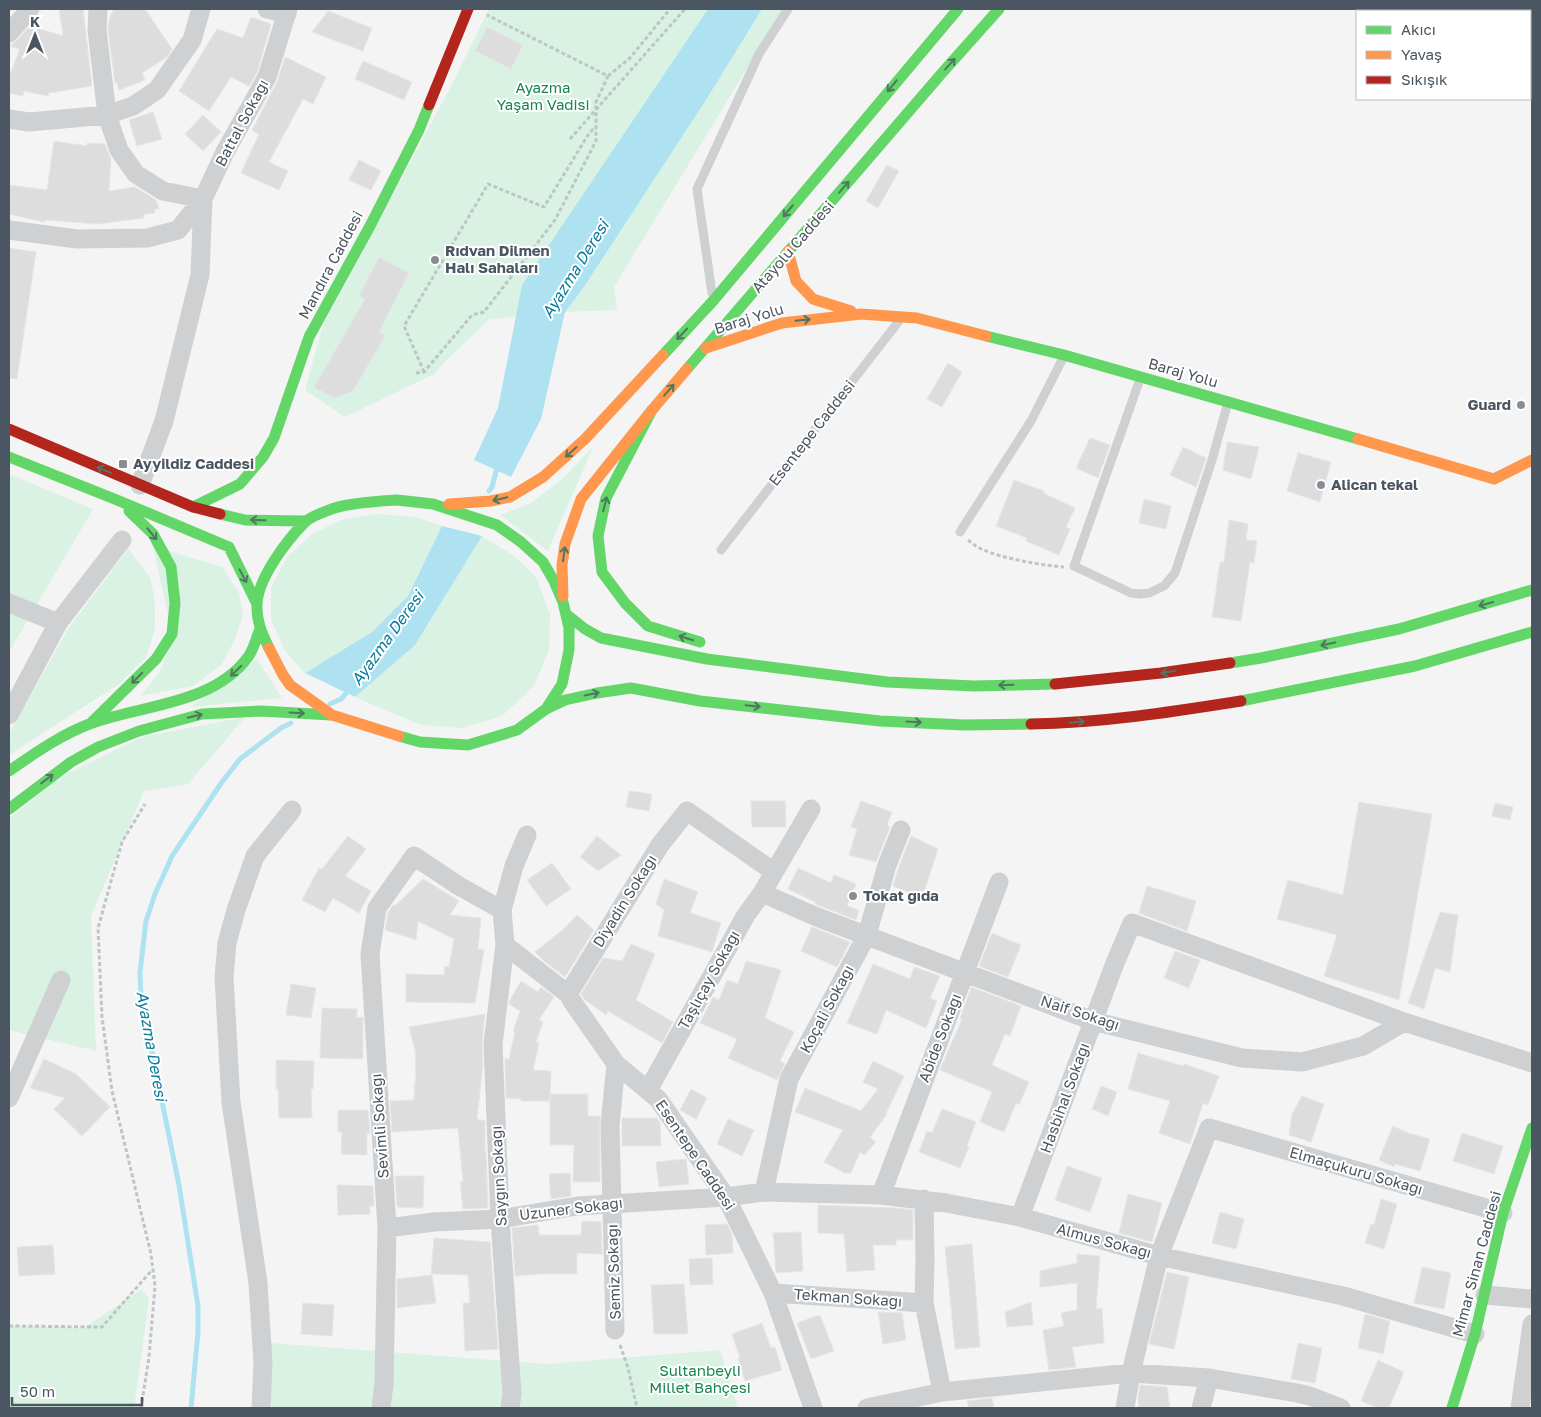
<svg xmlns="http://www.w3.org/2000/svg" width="1541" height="1417" viewBox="0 0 1541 1417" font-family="'Golos Text',sans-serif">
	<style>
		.green { fill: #d9f2e3 }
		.water { fill: #aee2f0 }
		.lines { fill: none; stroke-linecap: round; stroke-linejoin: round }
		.stream { stroke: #aee2f0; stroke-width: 5 }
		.building { fill: #ddddde; stroke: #e5e6e7 }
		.path { stroke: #bcc7c4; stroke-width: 3; stroke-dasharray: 4 2.5; stroke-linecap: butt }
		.lane { stroke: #ced0d2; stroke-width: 9 }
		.street { stroke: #ced0d2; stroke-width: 19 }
		.fast { stroke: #63d668; stroke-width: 11 }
		.slow { stroke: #ff974d; stroke-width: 11 }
		.jam { stroke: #b3261e; stroke-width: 11 }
		.oneway { stroke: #507663 }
		.poi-dot { fill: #868d94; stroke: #fff; stroke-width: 2 }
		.labels { text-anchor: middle; stroke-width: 4; stroke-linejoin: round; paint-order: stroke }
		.park-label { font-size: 15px; fill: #17864f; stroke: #fff }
		.street-label { font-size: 15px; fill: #4a5661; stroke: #fff }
		.poi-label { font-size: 15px; font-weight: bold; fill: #4a5661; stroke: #fff; text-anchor: start }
		.water-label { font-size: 16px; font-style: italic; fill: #0c7c9b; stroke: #fff }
	</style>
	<rect width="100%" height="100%" fill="#f4f4f4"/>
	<path class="green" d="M489 9H708L522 285 517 316 488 320 444 363 434 374 345 417 305 390 323 325 449 90Z
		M762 9H785L746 70 614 287 617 310 565 312 582 290 706 100Z
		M593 447 548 551 500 515 531 503 563 478Z
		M9 474 93 509 9 652Z
		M378 514 416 517 442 526 408 596 372 632 305 673 285 651 271 619V587L287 557 312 534 341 520Z
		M482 536 513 555 536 577 550 614 549 650 534 686 502 716 461 728 421 725 355 697 415 645Z
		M153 546 222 567 239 593 243 615 235 639 222 664 193 686 140 696 159 673 173 639Z
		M128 549 150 577 155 601V629L146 658 119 684 9 755V734L68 629Z
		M257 659 282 698 190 707Z
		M245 717 188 784 144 791 91 916 96 1051 9 1030V819L58 778 142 737Z
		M142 1289 149 1299 134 1408H9V1326L84 1328Z
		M270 1343 547 1364 720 1350 738 1408H266Z"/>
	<path class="water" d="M708 9H762L706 100 582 290 565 312 541 419 511 477 474 460 498 408 522 285Z
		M442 526 482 536 415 645 355 697 305 673 372 632 408 596Z"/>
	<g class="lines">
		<path class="stream" d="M489 491 492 487 498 464
			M330 704 341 699 351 688
			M191 1408 198 1332V1306L179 1185 141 998 140 972 146 921 155 894 172 856 222 782 240 759 281 728 291 723"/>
	</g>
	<path class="building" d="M59 9H83L92 86 49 93 48 96 24 91 23 96 9 93V77L20 49 10 46 17 40 30 26 63 36Z
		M114 9H145L172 49 167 57 142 73 145 80 119 90 116 81 115 83 108 30 109 19Z
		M328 11 372 28 363 51 312 32Z
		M251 17 271 24 257 73 249 86 231 77 209 111 179 91 217 29 243 38Z
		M487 27 523 45 511 69 475 51Z
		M285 57 326 77 313 104 303 99 269 162 288 171 279 190 241 173 259 134 252 130 277 82Z
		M363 61 412 82 404 100 355 79Z
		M153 112 162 139 137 146 129 120Z
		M203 115 221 132 203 151 185 134Z
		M54 141 87 146V143L105 144 111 159 109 191 135 187 156 200 159 209H154L155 213 144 214V218L97 224 45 220 44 222 9 214V185L47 190Z
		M359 160 381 171 371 190 349 180Z
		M887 165 899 171 878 208 866 201Z
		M9 248 36 252 17 379 9 378Z
		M379 257 409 273 379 332 385 336 353 391 334 398 314 387 365 299 359 296Z
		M948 363 962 372 942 407 927 399Z
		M1090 438 1110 445 1098 478 1076 468Z
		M1227 442 1259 447 1251 479 1223 470Z
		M1183 447 1206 458 1196 487 1170 475Z
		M1298 453 1331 462 1320 502 1287 491Z
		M1014 480 1044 491 1043 493 1075 508 1066 527 1070 529 1059 555 1026 541 1027 538 996 526Z
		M1144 499 1171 506 1166 529 1139 523Z
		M1229 520 1248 524 1246 540 1257 541 1254 563 1250 562 1241 621 1212 617 1220 562H1224Z
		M629 791 652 794 649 811 626 807Z
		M751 801H785L786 827H752Z
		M861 801 892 812 887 825 890 827 876 862 849 855 857 829 851 827Z
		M1359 802 1432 814 1399 1000 1324 976 1337 935 1277 919 1288 880 1343 895Z
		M1495 803 1513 807 1510 820 1492 816Z
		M348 836 366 849 345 876 371 891 359 913 333 898 325 912 302 900 319 868 322 869Z
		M597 836 621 855 598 871 580 857Z
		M911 836 938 849 922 898 893 886 898 869Z
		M552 863 571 889 546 906 527 880Z
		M798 868 831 883 834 875 856 884 847 906 859 910 856 920 815 904V902L788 889Z
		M423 879 459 901 450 915 481 918 478 949 484 950 475 1003 406 1002V974L444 975 445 966 449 967 454 939 418 921 416 940 385 930 388 912 393 905 395 906Z
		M664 879 698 892 690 913 721 923 712 952 658 936 664 910 656 904Z
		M1147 886 1196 901 1187 931 1139 913Z
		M1440 912 1458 915 1450 972 1435 968 1424 1009 1408 1003Z
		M577 915 594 930 565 977 544 961 535 952 566 927Z
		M812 927 850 942 837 967 801 951Z
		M992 933 1021 945 1008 977 979 966Z
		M631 944 655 954 636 1000 673 1022 662 1043 608 1011 606 1015 584 999 581 994 603 958 622 961Z
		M1175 951 1200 960 1189 988 1164 978Z
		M746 961 781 970 765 1018 794 1032 780 1061 785 1064 777 1080 728 1058 737 1039 700 1023 713 997 719 1000 727 980 738 984Z
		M873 964 910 979 914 967 940 976 930 998 937 1001 926 1028 886 1010 877 1034 847 1023Z
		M521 981 538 992 541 987 554 997 539 1020 543 1022 536 1042 539 1043 533 1070 551 1071 550 1101H521V1099L506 1098 505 1059H509L515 1032 513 1031 520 1011 509 1004V1002Z
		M291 984 316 988 311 1018 286 1015Z
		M971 987 1021 1006 1010 1036 1005 1034 992 1065 1029 1082 1019 1105 1016 1103 1004 1132 980 1122 992 1092 940 1070 962 1019H960Z
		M322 1008 357 1009V1018L363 1017V1059L320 1058Z
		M485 1014 482 1043 483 1063 477 1119 485 1121V1151H486L488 1208 463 1209 460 1182H463L458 1128 392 1132 390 1101 414 1100 415 1081H416L415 1050 409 1027Z
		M1138 1053 1183 1066 1184 1064 1219 1076 1208 1105 1203 1103 1190 1144 1159 1133 1170 1101 1128 1089Z
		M44 1059 76 1074 110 1107 82 1136 54 1109 65 1098 30 1088Z
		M276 1060 314 1061 313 1089H311L312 1118H279L278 1089H276Z
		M873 1061 904 1076 886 1113 887 1114 870 1137 876 1142 864 1155 860 1152 851 1173H845L824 1162 843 1130 795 1112 805 1088 861 1111 878 1089 863 1082Z
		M1101 1086 1117 1092 1108 1116 1092 1109Z
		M691 1089 707 1098 696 1119 680 1110Z
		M550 1094H588V1116H600V1182H573L574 1145H550Z
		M1302 1096 1324 1104 1311 1142 1289 1135 1292 1114Z
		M942 1109 976 1122 967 1146 969 1147 960 1168 919 1152 927 1131 932 1133Z
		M338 1110H368L370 1133H367V1155L341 1154 342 1132H338Z
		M622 1118H657L660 1122 661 1146H622Z
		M728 1119 754 1130 742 1156 717 1144Z
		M1393 1126 1408 1133 1430 1139 1420 1171 1395 1164 1394 1167 1379 1160Z
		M1462 1133 1503 1146 1494 1174 1453 1161Z
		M686 1159 689 1184 659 1187 656 1162Z
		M1067 1166 1102 1178 1090 1212 1055 1200Z
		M570 1173 571 1196 551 1199 549 1174Z
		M395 1176H424L423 1208 397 1207Z
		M337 1185 373 1186 374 1206H370V1214L338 1215Z
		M1128 1194 1162 1203 1152 1242 1119 1233Z
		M1381 1199 1397 1204 1384 1249 1365 1243 1371 1224 1374 1225Z
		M818 1205 895 1208 913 1210V1240H896V1245H873L875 1270 847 1272 844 1234 818 1233Z
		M1220 1212 1244 1219 1236 1249 1212 1243Z
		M582 1221 601 1222 602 1254 577 1253V1274H541L515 1276 512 1228 538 1225 539 1235H581Z
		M727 1224 732 1234 733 1253 706 1255 705 1225Z
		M801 1232 803 1271 776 1273 773 1233Z
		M434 1238 490 1242 498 1349 465 1351 463 1303H470L468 1275 431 1274Z
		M972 1244 980 1347 955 1349 945 1247Z
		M53 1245 55 1274 19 1276 17 1247Z
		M1077 1254 1100 1256 1096 1309 1102 1308 1104 1343 1072 1347 1076 1367 1049 1370 1043 1330 1064 1326 1061 1313 1077 1310V1283L1040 1287V1271L1077 1263Z
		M712 1258 713 1284 690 1285 689 1259Z
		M1422 1267 1451 1273 1444 1309 1414 1303Z
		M1167 1272 1189 1277 1174 1349 1149 1344Z
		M432 1275 436 1303 397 1308V1279Z
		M684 1284 688 1334H654L651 1285Z
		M1031 1302 1033 1325 1007 1327 1005 1312Z
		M303 1303 334 1305 332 1336 301 1334Z
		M878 1312 902 1313 906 1340 883 1344Z
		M1365 1314 1390 1321 1383 1354 1358 1348Z
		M820 1315 834 1351 811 1359 797 1323Z
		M762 1323 771 1348 775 1347 782 1370 745 1381 738 1358H740L732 1334Z
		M1298 1343 1322 1348 1315 1383 1291 1379Z
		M1378 1360 1404 1372 1389 1408H1378L1361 1401Z
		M1140 1385 1167 1387 1170 1408H1139L1138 1399Z
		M992 1398 994 1408H969L967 1401Z"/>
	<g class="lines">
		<path class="path" d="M608 76 630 58 670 9
			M570 139 685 9
			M424 372 404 326 488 184 544 207 588 135 596 126
			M416 373 424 372 472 315 484 312 555 220 596 141V102L608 76 487 15
			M968 540C973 544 978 548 984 550 1000 558 1046 566 1064 567
			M9 1326 102 1327 152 1270
			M620 1345 628 1368 637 1408
			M141 1408 149 1357 155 1286 151 1254 112 1091 102 1017 98 928 122 842 145 804"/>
		<path class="lane" d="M712 293 697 189 759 54 788 9
			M1140 379 1074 566 1131 593 1140 594 1149 593 1164 586 1175 573 1212 460 1228 402
			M960 532 1031 421 1063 358
			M721 550 899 321"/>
		<path class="street" d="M98 9 97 30 107 115 119 150 136 174 163 191 203 199 200 275 164 421 140 485
			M267 9 287 14
			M9 33 30 9
			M9 119 29 122 107 115 133 106 157 90 192 40 201 9
			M9 230 77 239 147 238 178 230 203 199 225 152 267 77 288 9
			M9 603 58 623
			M9 715 58 623 122 540
			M527 835 514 866 502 910 505 945 568 994 574 1004 616 1064 658 1099 726 1197 773 1293 813 1408
			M762 893 817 917 1093 1021 1242 1058 1302 1062 1363 1046 1404 1022
			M505 945 493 1044 500 1219 512 1394 510 1408
			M568 994 660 845 687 811 774 872
			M648 1090 746 915 762 893 811 809
			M9 1098 61 980
			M764 1192 789 1079 867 935 887 865 901 830
			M881 1195 999 882
			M924 1199 925 1259 924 1303 942 1392
			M1020 1217 1115 963 1132 923 1404 1022 1532 1063
			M387 1228 434 1222 500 1219 577 1206 726 1197 764 1192 881 1195 946 1203 1020 1217 1159 1256 1343 1296 1475 1334
			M773 1293 924 1303
			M1485 1295 1532 1299
			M615 1330 610 1125 616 1064
			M261 1408 263 1363 258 1283 231 1102 224 977 227 943 236 910 255 856 292 810
			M381 1408 384 1384 387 1228 370 954 377 908 414 856 459 886 502 910
			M867 1408 942 1392 1131 1373 1209 1378 1297 1393 1310 1396 1341 1408
			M1125 1408 1131 1373 1159 1256 1209 1128 1503 1213
			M1201 1408 1209 1378
			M1520 1408 1532 1324"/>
		<path class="fast" d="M986 336 1064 355 1358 439
			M663 355 713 301 958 9
			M687 369 942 73 999 9
			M652 410 606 498 598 536 602 572 625 603 648 626 700 642
			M9 457 117 500 229 547 257 604
			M397 500 433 504 497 525 521 542 543 562 554 581 563 602 569 628V650L562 684 546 709 517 730 468 745 420 742 399 736
			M193 507 240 484 263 457 274 438 309 337 370 226 419 130 429 105
			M220 514 245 520 306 521
			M566 614 585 629 601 638 707 659 887 682 974 686 1055 684
			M269 648C262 634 256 620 257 604 258 578 287 540 305 522 310 517 321 513 329 510 346 503 378 501 397 500
			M1230 663 1261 658 1399 629 1532 590
			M1241 701 1415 666 1532 632
			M546 709 565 700 597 693 631 688 700 701 880 721 964 725 1031 724
			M92 722 156 659 172 634 175 603 171 567 153 534 129 511
			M9 771C35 753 62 734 92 723 143 705 214 704 248 657 254 649 256 638 260 629
			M9 809 71 762 98 747 139 731 202 714 261 711 331 715
			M1452 1408 1475 1334 1503 1213 1532 1128"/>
		<path class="slow" d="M788 251 796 281 813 299 851 311
			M706 348 782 323 861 314 917 318 986 336
			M1358 439 1494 479 1532 460
			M449 504 491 501 510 497 543 477 585 439 663 355
			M563 596 562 565 565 544 581 499 652 410 687 369
			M269 648 283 675 290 685 332 715 399 736"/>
		<path class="jam" d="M429 105 468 9
			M9 429 193 507 220 514
			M1055 684 1161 673 1230 663
			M1031 724C1101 723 1171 712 1241 701"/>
	</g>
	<defs><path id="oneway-shaft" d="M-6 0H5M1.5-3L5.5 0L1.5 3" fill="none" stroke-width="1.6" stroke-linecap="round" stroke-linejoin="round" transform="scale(1.25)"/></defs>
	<g class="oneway">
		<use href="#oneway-shaft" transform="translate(950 64) rotate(-48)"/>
		<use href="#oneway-shaft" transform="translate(892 86) rotate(130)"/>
		<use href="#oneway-shaft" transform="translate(844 187) rotate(-49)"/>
		<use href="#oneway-shaft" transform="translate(788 211) rotate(130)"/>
		<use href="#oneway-shaft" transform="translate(803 320) rotate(-6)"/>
		<use href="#oneway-shaft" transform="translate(682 334) rotate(133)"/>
		<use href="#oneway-shaft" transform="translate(669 390) rotate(-49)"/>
		<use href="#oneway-shaft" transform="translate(571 452) rotate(138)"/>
		<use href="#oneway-shaft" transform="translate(104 470) rotate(-157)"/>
		<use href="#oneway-shaft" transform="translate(500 499) rotate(167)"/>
		<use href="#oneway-shaft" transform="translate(605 504) rotate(-76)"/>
		<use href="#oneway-shaft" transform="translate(258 520) rotate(-179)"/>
		<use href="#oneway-shaft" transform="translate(152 534) rotate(51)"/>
		<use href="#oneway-shaft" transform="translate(564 554) rotate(-82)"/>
		<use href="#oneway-shaft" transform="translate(243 576) rotate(62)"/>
		<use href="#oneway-shaft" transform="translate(1486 604) rotate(164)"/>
		<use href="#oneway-shaft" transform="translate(686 638) rotate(-163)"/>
		<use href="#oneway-shaft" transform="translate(1328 644) rotate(168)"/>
		<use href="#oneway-shaft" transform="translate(236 671) rotate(136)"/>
		<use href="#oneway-shaft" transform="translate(1168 672) rotate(171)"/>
		<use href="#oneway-shaft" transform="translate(137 678) rotate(135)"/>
		<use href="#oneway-shaft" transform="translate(1006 685) rotate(178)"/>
		<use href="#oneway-shaft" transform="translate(592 694) rotate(-12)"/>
		<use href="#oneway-shaft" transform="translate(753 706) rotate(6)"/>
		<use href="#oneway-shaft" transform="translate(297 713) rotate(3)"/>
		<use href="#oneway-shaft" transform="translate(195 716) rotate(-14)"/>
		<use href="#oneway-shaft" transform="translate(914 722) rotate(3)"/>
		<use href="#oneway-shaft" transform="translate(1077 722) rotate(-5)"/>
		<use href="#oneway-shaft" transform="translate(47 779) rotate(-37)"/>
	</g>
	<g class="poi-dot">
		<circle cx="435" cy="260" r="5"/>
		<circle cx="1521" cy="405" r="5"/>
		<rect x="118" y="459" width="10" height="10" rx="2.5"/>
		<circle cx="1321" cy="485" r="5"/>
		<circle cx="853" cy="896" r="5"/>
	</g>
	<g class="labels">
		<g class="park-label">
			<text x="543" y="93">Ayazma<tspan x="543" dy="17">Yaşam Vadisi</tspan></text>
			<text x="700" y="1376">Sultanbeyli<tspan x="700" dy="17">Millet Bahçesi</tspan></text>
		</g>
		<g class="street-label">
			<text transform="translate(242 123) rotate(-62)" y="5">Battal Sokağı</text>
			<text transform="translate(793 247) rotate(-49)" y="5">Atayolu Caddesi</text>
			<text transform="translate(331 265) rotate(-62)" y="5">Mandıra Caddesi</text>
			<text transform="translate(749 319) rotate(-17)" y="5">Baraj Yolu</text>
			<text transform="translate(1183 373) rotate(16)" y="5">Baraj Yolu</text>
			<text transform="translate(812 433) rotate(-52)" y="5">Esentepe Caddesi</text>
			<text transform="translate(625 901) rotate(-58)" y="5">Diyadin Sokağı</text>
			<text transform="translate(709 980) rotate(-61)" y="5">Taşlıçay Sokağı</text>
			<text transform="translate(827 1009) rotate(-62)" y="5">Koçali Sokağı</text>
			<text transform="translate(1080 1013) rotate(18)" y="5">Naif Sokağı</text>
			<text transform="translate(940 1038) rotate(-69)" y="5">Abide Sokağı</text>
			<text transform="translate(1065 1098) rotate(-70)" y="5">Hasbihal Sokağı</text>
			<text transform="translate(380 1126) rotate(-94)" y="5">Sevimli Sokağı</text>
			<text transform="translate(695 1155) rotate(56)" y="5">Esentepe Caddesi</text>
			<text transform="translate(1356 1171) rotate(16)" y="5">Elmaçukuru Sokağı</text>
			<text transform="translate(499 1176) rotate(-93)" y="5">Saygın Sokağı</text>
			<text transform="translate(571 1209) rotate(-7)" y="5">Uzuner Sokağı</text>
			<text transform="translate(1104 1241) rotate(15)" y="5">Almus Sokağı</text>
			<text transform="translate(1477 1264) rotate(-75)" y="5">Mimar Sinan Caddesi</text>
			<text transform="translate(614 1272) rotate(-92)" y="5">Semiz Sokağı</text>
			<text transform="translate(848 1298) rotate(4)" y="5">Tekman Sokağı</text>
		</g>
		<g class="poi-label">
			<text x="445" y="256">Rıdvan Dilmen<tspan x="445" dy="17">Halı Sahaları</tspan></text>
			<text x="1511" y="410" text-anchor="end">Guard</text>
			<text x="133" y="469">Ayyildiz Caddesi</text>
			<text x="1331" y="490">Alican tekal</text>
			<text x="863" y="901">Tokat gıda</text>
		</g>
		<g class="water-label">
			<text transform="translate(575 269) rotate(-58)" y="6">Ayazma Deresi</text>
			<text transform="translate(387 638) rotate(-54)" y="6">Ayazma Deresi</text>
			<text transform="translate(152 1046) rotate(80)" y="6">Ayazma Deresi</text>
		</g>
	</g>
	<rect width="1541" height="1417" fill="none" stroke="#4a5661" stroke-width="20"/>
	<rect x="1356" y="10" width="175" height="90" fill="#ffffff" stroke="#b7bbc0"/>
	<rect x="1366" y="26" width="25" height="8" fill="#63d668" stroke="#b7bbc0"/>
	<text x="1401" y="35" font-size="15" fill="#4a5661">Akıcı</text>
	<rect x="1366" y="51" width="25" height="8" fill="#ff974d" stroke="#b7bbc0"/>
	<text x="1401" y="60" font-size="15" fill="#4a5661">Yavaş</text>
	<rect x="1366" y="76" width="25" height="8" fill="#b3261e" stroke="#b7bbc0"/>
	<text x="1401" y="85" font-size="15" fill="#4a5661">Sıkışık</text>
	<g transform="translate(35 35)" stroke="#ffffff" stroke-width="4" paint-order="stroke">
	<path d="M0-4L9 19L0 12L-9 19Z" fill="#4a5661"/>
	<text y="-8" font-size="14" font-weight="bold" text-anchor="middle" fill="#4a5661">K</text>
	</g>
	<path d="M12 1397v8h130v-8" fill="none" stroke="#4a5661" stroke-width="2.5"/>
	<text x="20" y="1397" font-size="15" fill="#4a5661" stroke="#ffffff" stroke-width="4" paint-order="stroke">50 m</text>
</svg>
